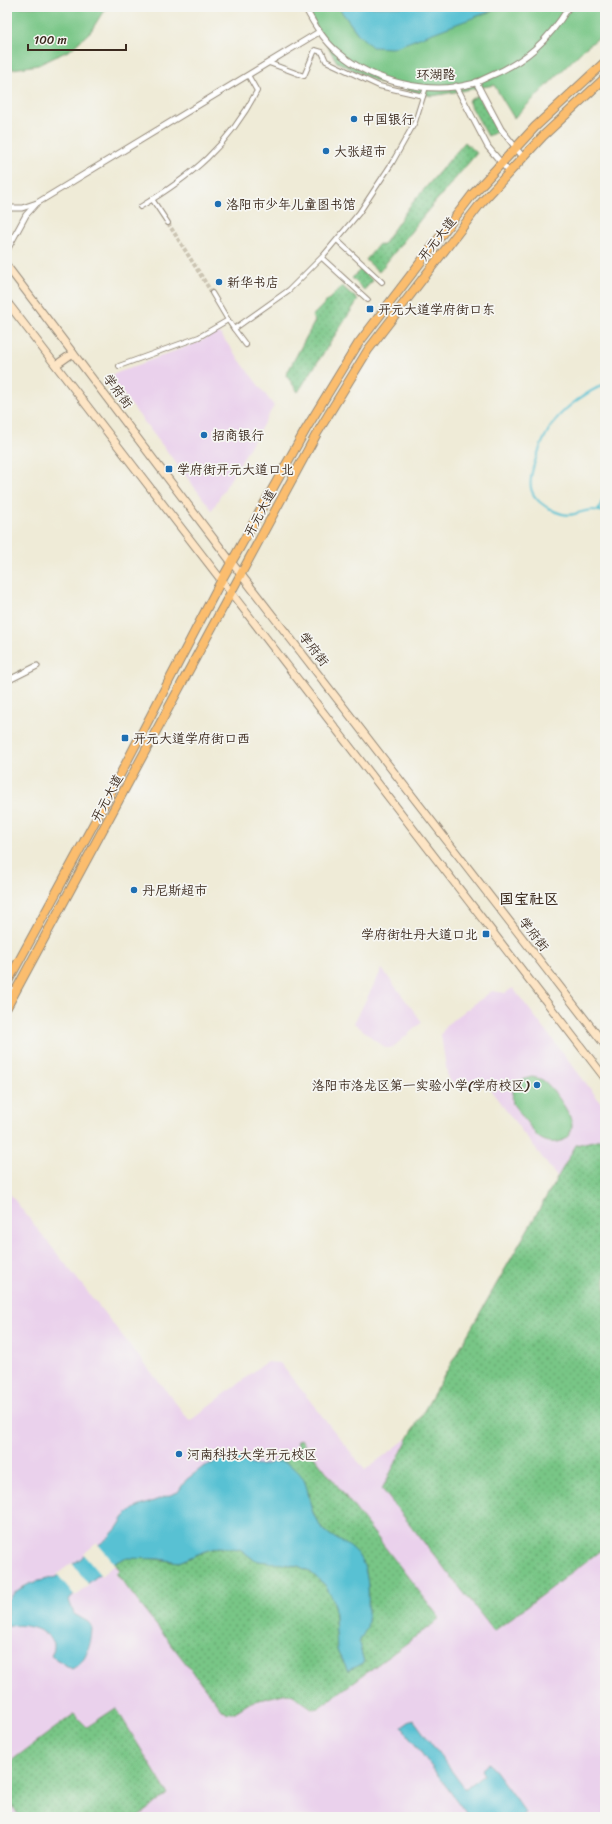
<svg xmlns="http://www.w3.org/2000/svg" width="612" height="1824" font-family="Sriracha,'LXGW WenKai TC',sans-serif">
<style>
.built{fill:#ead1ec}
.grass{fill:url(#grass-dots);stroke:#5a7852}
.park{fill:#78c686;stroke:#5a7852}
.water{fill:#58c1d3;stroke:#4a7678}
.pier{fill:#efebd7}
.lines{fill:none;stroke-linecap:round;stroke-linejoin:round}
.stream{stroke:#58c1d3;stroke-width:2}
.pedestrian-tunnel{stroke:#cbc4b2;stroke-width:4;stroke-dasharray:4 2;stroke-linecap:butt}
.pedestrian-casing{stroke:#958a7a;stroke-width:6}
.minor-casing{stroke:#958a7a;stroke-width:7}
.tertiary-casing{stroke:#958a7a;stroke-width:9}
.secondary-casing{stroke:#958a7a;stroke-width:9}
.primary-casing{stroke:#958a7a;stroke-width:10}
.pedestrian{stroke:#fff;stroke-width:4}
.minor{stroke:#fff;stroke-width:5}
.tertiary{stroke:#fff;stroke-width:7}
.secondary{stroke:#fde5c5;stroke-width:7}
.primary{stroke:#fbbd6e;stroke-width:8}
.poi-dot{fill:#1f6fb2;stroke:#f6f6f2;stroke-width:1.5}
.labels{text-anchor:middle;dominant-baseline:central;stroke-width:3.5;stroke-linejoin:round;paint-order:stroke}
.street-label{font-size:13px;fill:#3b2a1e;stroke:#f6f6f2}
.poi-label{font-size:13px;fill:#3b2a1e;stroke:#f6f6f2;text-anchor:start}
.quarter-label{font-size:15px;font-weight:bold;fill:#3b2a1e;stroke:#f6f6f2}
</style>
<defs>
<pattern id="grass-dots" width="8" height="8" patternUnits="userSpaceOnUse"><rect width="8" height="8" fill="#78c686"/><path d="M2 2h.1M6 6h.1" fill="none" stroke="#64a16d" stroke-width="1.8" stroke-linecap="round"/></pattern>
</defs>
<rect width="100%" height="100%" fill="#f6f6f2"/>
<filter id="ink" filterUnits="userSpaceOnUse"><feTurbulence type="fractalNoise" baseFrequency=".025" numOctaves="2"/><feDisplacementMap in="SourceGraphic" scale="8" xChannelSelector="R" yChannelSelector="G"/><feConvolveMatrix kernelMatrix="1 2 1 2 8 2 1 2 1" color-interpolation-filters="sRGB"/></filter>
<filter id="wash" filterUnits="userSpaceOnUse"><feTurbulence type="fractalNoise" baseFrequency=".012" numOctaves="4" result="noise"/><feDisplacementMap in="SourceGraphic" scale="16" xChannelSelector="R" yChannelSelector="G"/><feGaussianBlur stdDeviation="0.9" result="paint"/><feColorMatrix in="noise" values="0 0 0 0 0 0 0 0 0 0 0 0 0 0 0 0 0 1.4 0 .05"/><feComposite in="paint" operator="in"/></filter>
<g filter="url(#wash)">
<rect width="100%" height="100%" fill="#efebd7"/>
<!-- built -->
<g class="built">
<path d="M218 331 274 406 212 510 109 376 201 341Z"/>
<path d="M382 969 422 1022 392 1048H385L354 1023Z"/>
<path d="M513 988 605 1108V1817H7V1197L9 1193 190 1421 266 1362 280 1363 365 1470 409 1437 557 1177 482 1079 468 1089 448 1080 441 1035 446 1025 492 991 505 993Z"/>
</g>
<!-- grass -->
<g class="grass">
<path d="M478 95 498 131 488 136 468 101Z"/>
<path d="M465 142 477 153 424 215 379 272 366 260 379 244 382 246 409 207Z"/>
<path d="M361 269 373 281 364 290 352 278Z"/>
<path d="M342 286 358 300 298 392 286 375 315 321 312 316Z"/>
<path d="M605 1138V1547L494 1631 382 1489 409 1437 576 1145Z"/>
<path d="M301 1439 439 1617 437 1621 318 1708 313 1709 293 1695 287 1693 251 1702 235 1712 228 1713 222 1710 116 1573 120 1570 114 1563 125 1558 139 1557 179 1562 208 1550 219 1547H230L240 1549 253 1559 298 1566 309 1571 325 1585 334 1601 337 1650 348 1671 364 1662 359 1643 368 1622V1586L366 1572 359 1556 351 1548 328 1534 317 1522 312 1510 309 1494 284 1463 276 1462 299 1446 296 1442Z"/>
<path d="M116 1708 168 1794 137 1817H20L7 1799V1764L74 1714 87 1727Z"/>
</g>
<!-- park -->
<g class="park">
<path d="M7 7H106L91 31 70 50 38 65 7 70Z"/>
<path d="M305 7H338L358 34 490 12 502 7H605V33L584 49 514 118 494 85 432 96 380 83 337 62Z"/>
<path d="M532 1077C536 1078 540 1078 544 1081 552 1087 572 1114 572 1125 571 1144 549 1147 537 1136L513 1104C510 1089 517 1080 532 1077Z"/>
</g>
<!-- water -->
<g class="water">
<path d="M338 7H502L393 48 372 47 358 34Z"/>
<path d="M237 1455C261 1477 269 1456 285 1463 314 1476 304 1499 317 1521 324 1534 338 1539 350 1547 369 1561 369 1587 368 1609 368 1614 369 1621 367 1627 365 1632 361 1637 359 1643L364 1662 348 1671 337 1650 334 1601 325 1585 309 1571 298 1566 259 1561 253 1559 240 1549 219 1547 208 1550 179 1562 159 1559 125 1558 114 1563 72 1596 69 1600 74 1614 90 1623 92 1626C92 1642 87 1661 72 1669L51 1656 54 1648V1643C47 1629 22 1622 7 1627V1600L18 1590 31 1583 56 1577 108 1538 117 1528 124 1517 135 1508 178 1492 186 1480 203 1467 229 1456Z"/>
<path d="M413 1719 465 1789 484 1775 481 1770 489 1763 526 1813 521 1817H469L402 1727Z"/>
</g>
<!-- pier -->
<g class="pier">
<path d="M97 1543 115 1564 101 1576 83 1554Z"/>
<path d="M72 1563 89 1585 75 1596 57 1574Z"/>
</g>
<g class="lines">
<!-- stream -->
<g class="stream">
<path d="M605 384C587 392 566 406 554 422 544 435 528 472 531 488 533 499 545 507 554 511 574 520 577 510 593 510 597 510 601 512 605 512"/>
<path d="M598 511 605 494"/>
</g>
</g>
</g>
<g filter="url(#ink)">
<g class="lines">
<!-- pedestrian-tunnel -->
<path class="pedestrian-tunnel" d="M168 223 212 293"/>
<defs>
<g id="pedestrian">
<path d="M269 63 304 76 315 50 322 52 326 61 379 86 423 96"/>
<path d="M152 199 168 223"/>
<path d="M140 207C192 176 228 146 257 91L248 75"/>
<path d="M337 240 382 282"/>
<path d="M322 258 368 300"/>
<path d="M212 293 228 320"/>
<path d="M234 329 246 345"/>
<path d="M119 366 199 337 228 320 234 329 289 290 323 256 359 213 392 163 415 122 426 87"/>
</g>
<g id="minor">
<path d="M305 7C314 25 324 41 339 53 373 82 428 95 471 84 477 83 483 79 488 77 525 62 548 41 569 7"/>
<path d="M476 82 501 129 523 157"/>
<path d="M456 86 488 147 509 172"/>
<path d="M7 208H22L37 203 319 32"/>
<path d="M7 250 26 215 36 204"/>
<path d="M7 681 37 666"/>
</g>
<path id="tertiary" d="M7 986 14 994"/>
<g id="secondary">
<path d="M7 266 232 563 605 1045"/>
<path d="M7 302 605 1078"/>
<path d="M56 365 73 353"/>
</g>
<g id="primary">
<path d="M7 983 111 792 221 581 306 429 358 344 472 195 535 127 605 62"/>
<path d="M7 1007 316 435 368 350 481 203 543 136 605 78"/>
</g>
</defs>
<!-- pedestrian casing -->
<use href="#pedestrian" class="pedestrian-casing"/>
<!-- minor casing -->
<use href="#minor" class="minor-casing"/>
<!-- tertiary casing -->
<use href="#tertiary" class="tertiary-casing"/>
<!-- secondary casing -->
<use href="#secondary" class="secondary-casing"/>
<!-- primary casing -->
<use href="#primary" class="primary-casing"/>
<!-- pedestrian -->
<use href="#pedestrian" class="pedestrian"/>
<!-- minor -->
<use href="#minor" class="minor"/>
<!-- tertiary -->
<use href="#tertiary" class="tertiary"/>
<!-- secondary -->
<use href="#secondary" class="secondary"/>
<!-- primary -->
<use href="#primary" class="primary"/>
</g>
</g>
<!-- markers -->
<g class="poi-dot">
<circle cx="354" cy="119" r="4"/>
<circle cx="326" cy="151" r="4"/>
<circle cx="218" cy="204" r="4"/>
<circle cx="219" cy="282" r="4"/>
<rect x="366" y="305" width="8" height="8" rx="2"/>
<circle cx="204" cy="435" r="4"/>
<rect x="165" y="465" width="8" height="8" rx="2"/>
<rect x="121" y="734" width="8" height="8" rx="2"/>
<circle cx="134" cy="890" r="4"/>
<rect x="482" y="930" width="8" height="8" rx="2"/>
<circle cx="537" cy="1085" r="4"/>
<circle cx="179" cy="1454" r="4"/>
</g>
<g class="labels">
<!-- street labels -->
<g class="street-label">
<text x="436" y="74">环湖路</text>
<text transform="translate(437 239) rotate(-52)">开元大道</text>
<text transform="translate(118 391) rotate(53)">学府街</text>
<text transform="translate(260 513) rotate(-62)">开元大道</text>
<text transform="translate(314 649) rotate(52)">学府街</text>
<text transform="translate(107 798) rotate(-62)">开元大道</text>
<text transform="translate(534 934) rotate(52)">学府街</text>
</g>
<!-- poi labels -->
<g class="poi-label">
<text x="362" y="119">中国银行</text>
<text x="334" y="151">大张超市</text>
<text x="226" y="204">洛阳市少年儿童图书馆</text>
<text x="227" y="282">新华书店</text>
<text x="378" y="309">开元大道学府街口东</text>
<text x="212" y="435">招商银行</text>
<text x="177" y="469">学府街开元大道口北</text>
<text x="133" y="738">开元大道学府街口西</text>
<text x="142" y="890">丹尼斯超市</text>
<text x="478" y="934" text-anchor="end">学府街牡丹大道口北</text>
<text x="529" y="1085" text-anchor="end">洛阳市洛龙区第一实验小学(学府校区)</text>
<text x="187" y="1454">河南科技大学开元校区</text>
</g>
<!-- quarter labels -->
<g class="quarter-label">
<text x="529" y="899">国宝社区</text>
</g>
</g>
<!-- margin -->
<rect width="612" height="1824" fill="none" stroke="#f6f6f2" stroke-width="24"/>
<!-- scale -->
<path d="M28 44v6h98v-6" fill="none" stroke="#3b2a1e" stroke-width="2"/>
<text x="34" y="44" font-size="12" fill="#3b2a1e" stroke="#f6f6f2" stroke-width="3" paint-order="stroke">100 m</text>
</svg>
